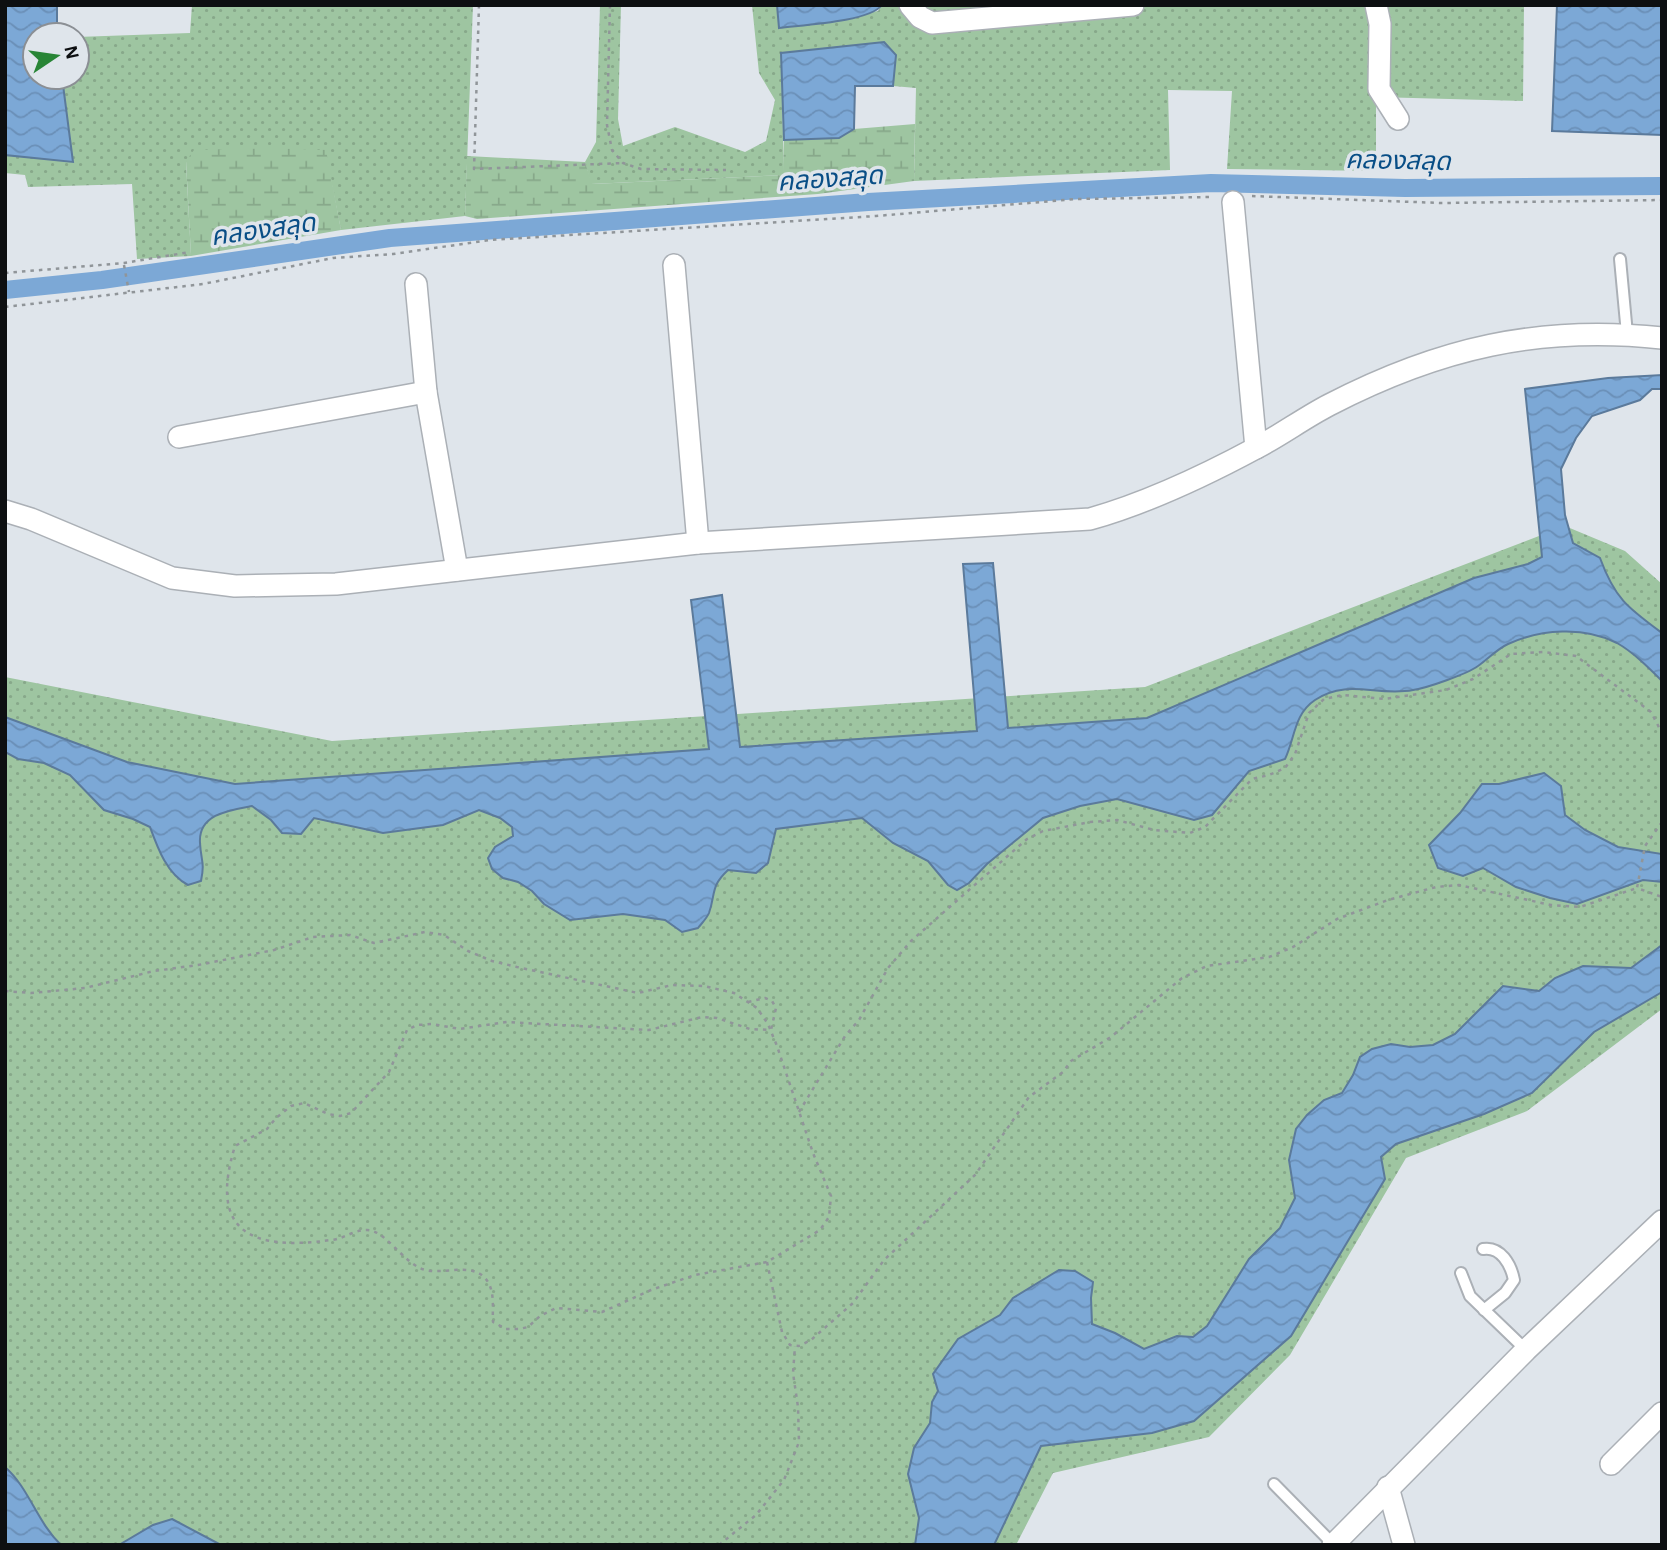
<svg xmlns="http://www.w3.org/2000/svg" width="1667" height="1550" font-family="'Alegreya Sans','Noto Sans Thai',sans-serif">
<style>
.grass{fill:url(#grass-dots)}
.wetland{fill:url(#wetland-marsh)}
.water{fill:url(#water-waves);stroke:#5b7a9b;stroke-width:2}
.lines{fill:none;stroke-linecap:round;stroke-linejoin:round}
.canal{stroke:#7ca8d6;stroke-width:18}
.lane-casing{stroke:#abb0b6;stroke-width:14}
.street-casing{stroke:#abb0b6;stroke-width:24}
.path{stroke:#909599;stroke-width:2.5;stroke-dasharray:3.5 5;stroke-linecap:butt}
.lane{stroke:#fff;stroke-width:10}
.street{stroke:#fff;stroke-width:21}
.labels{text-anchor:middle;dominant-baseline:central;stroke-width:7;stroke-linejoin:round;paint-order:stroke}
.water-label{font-size:26px;font-style:italic;fill:#094e86;stroke:#dfe5eb}
</style>
<defs>
<pattern id="grass-dots" width="8" height="8" patternUnits="userSpaceOnUse" patternTransform="scale(1.75)"><rect width="8" height="8" fill="#9ec5a1"/><path d="M2 2h.1M6 6h.1" fill="none" stroke="#87a88a" stroke-width="1.8" stroke-linecap="round"/></pattern>
<pattern id="wetland-marsh" width="20" height="14" patternUnits="userSpaceOnUse" patternTransform="scale(1.75)"><rect width="20" height="14" fill="#9ec5a1"/><path d="M1 5h8M5 5V1M11 12h8M15 12V8" fill="none" stroke="#87a88a"/></pattern>
<pattern id="water-waves" width="16" height="10" patternUnits="userSpaceOnUse" patternTransform="scale(1.75)"><rect width="16" height="10" fill="#7ca8d6"/><path d="M0 5q4-4 8 0t8 0" fill="none" stroke="#6a8fb7"/></pattern>
</defs>
<rect width="100%" height="100%" fill="#dfe5eb"/>
<!-- grass -->
<g class="grass">
<path d="M192 5H473L465 216 341 230 325 150 186 162 191 256 137 259 132 184 28 187 25 175 5 173V155L73 162 62 77H77V37L190 33Z"/>
<path d="M600 5H621L618 119 623 146 675 127 745 152 766 141 775 100 759 73 752 5H777L779 28 878 11 882 5H1524L1523 101 1376 97V171L1227 169 1232 91 1168 90 1170 170 914 181 916 88 893 86 896 55 883 42 781 53 784 175 591 184 585 162 596 142Z"/>
<path d="M1565 526 1625 551 1662 584V1009L1527 1111 1406 1158 1290 1355 1209 1437 1053 1473 1016 1545H5V677L332 741 1145 687Z"/>
</g>
<!-- wetland -->
<g class="wetland">
<path d="M915 124 914 181 818 194 477 219 465 216 467 156 585 162 592 184 783 175 784 140 839 138 854 129Z"/>
<path d="M270 148 326 150 341 230 191 256 186 161 194 150Z"/>
</g>
<!-- water -->
<g class="water">
<path d="M5 5H57V35H35V77H62L73 162 5 155Z"/>
<path d="M777 5H882C869 22 802 25 779 28Z"/>
<path d="M1557 5H1662V135L1552 131Z"/>
<path d="M884 42 896 55 893 86H855L854 129 839 138 784 140 781 53Z"/>
<path d="M1662 375V389H1652L1640 400 1592 416 1576 438 1561 469 1565 515 1573 543 1600 558C1615 599 1628 608 1662 633V681C1649 668 1633 652 1617 643 1584 626 1541 629 1508 644 1497 649 1488 659 1478 666 1467 674 1427 688 1413 690 1377 697 1348 678 1315 700 1294 714 1295 738 1285 759L1249 771 1212 815 1194 820 1117 799 1080 806 1043 818 987 864 969 883 957 890 948 885 928 861 893 843 862 818 776 829 768 863 756 873 728 870C710 887 716 893 709 913 707 918 702 923 698 928L682 932 665 920 623 914 570 920 544 904 532 891 518 882 503 878 492 869 488 858 495 847 513 836 512 827 500 818 479 810 443 825 383 833 314 818 301 834 282 833 271 820 252 806C230 810 198 814 200 843 201 861 205 862 201 881L188 885C167 874 158 849 150 827L133 819 104 810 70 775 44 763 18 759 5 752V717L127 762 235 784 709 749 691 600 722 595 740 747 977 731 963 564 993 563 1008 728 1147 718 1474 578 1528 564 1542 557 1525 389 1608 378Z"/>
<path d="M1544 773 1561 786 1565 815 1585 830 1618 847 1662 854V882L1643 880 1577 904 1550 898 1516 887 1483 868 1463 876 1438 868 1429 845 1460 813 1482 784H1499Z"/>
<path d="M1662 945V992L1594 1032 1532 1093 1484 1114 1396 1144 1381 1157 1385 1179 1291 1336 1194 1421 1152 1433 1041 1446 994 1545H915L919 1518 908 1474 914 1448 930 1423 932 1402 938 1391 933 1374 958 1339 1000 1315 1013 1298 1059 1270 1075 1271 1093 1282 1091 1298 1092 1324 1115 1333 1144 1349 1177 1336 1193 1337 1207 1326 1249 1259 1280 1228 1295 1198 1289 1160 1296 1129 1307 1115 1324 1100 1342 1093 1353 1075 1360 1057 1372 1049 1391 1044 1410 1047 1433 1045 1455 1034 1503 986 1539 991 1555 978 1583 966 1631 968Z"/>
<path d="M5 1467C29 1488 37 1522 61 1545H5Z"/>
<path d="M172 1519 221 1545H119L153 1525Z"/>
</g>
<g class="lines">
<!-- canal -->
<path class="canal" d="M5 290 102 280 390 238 868 202 1211 183 1405 188 1662 186"/>
<defs>
<g id="lane">
<path d="M1620 259 1627 334"/>
<path d="M1483 1249C1501 1246 1511 1265 1514 1280L1505 1293 1484 1310"/>
<path d="M1461 1273 1470 1296 1526 1350"/>
<path d="M1274 1484 1333 1544"/>
</g>
<g id="street">
<path d="M910 5 920 17 932 23 1133 5"/>
<path d="M1376 5 1380 24 1379 89 1398 119"/>
<path d="M1233 202 1256 448"/>
<path d="M674 265 698 543"/>
<path d="M416 284 426 392"/>
<path d="M179 437 426 392 457 570"/>
<path d="M5 511 31 519 172 578 235 586 336 584 698 543 1090 519C1147 503 1204 476 1256 448 1281 435 1304 418 1329 405 1439 348 1539 325 1662 338"/>
<path d="M1611 1464 1662 1413"/>
<path d="M1388 1487 1404 1545"/>
<path d="M1333 1545 1526 1350 1662 1221"/>
</g>
</defs>
<!-- lane casing -->
<use href="#lane" class="lane-casing"/>
<!-- street casing -->
<use href="#street" class="street-casing"/>
<!-- path -->
<g class="path">
<path d="M479 5 474 169 623 163"/>
<path d="M610 5 607 125 612 150 623 163 641 169 726 170"/>
<path d="M1252 196 1442 203 1662 200"/>
<path d="M124 265 129 292"/>
<path d="M5 273 124 263 190 252"/>
<path d="M5 307 203 284 333 258 393 254 490 240 876 216 1076 199 1214 197"/>
<path d="M1662 822 1645 846 1637 888 1662 897"/>
<path d="M5 991 31 993 85 988 154 971 198 965 274 950 313 937 350 935 374 943 425 932 444 935 468 951 492 961 517 967 638 993 672 985 704 986 734 993 757 1008 768 1024 777 1046 813 1153 831 1196 829 1217 820 1230 767 1262 695 1275 651 1290 602 1312 556 1308 540 1316 528 1327 519 1329H506L493 1322C492 1307 496 1289 484 1277 468 1262 441 1276 422 1269 402 1261 385 1230 367 1230 353 1230 344 1239 331 1240 252 1251 208 1233 235 1146L267 1129 276 1118 291 1106 304 1103 328 1114 340 1116 351 1113 389 1072 407 1030 417 1025 432 1024 460 1029 507 1022 649 1030 702 1017 717 1018 750 1029 771 1030"/>
<path d="M748 1002 765 998 772 1001 776 1008 771 1030"/>
<path d="M799 1112 845 1036 859 1020 888 968 911 941 1027 839 1043 831 1090 822 1117 820 1154 830 1190 833 1205 827 1252 779 1269 775 1285 768 1295 754 1309 713 1324 699 1343 695 1384 699 1446 690 1473 679 1511 654 1543 652 1576 656 1651 712 1662 733"/>
<path d="M767 1262 782 1332 790 1345 799 1346 811 1340 853 1303 884 1260 975 1175 1029 1097 1063 1072 1071 1061 1111 1037 1182 978 1207 966 1269 957 1293 947 1337 919 1388 900 1436 887 1459 885 1551 905 1580 907 1637 888"/>
<path d="M719 1545 756 1515 784 1480 799 1442 798 1407 793 1373 795 1346"/>
</g>
<!-- lane -->
<use href="#lane" class="lane"/>
<!-- street -->
<use href="#street" class="street"/>
</g>
<g class="labels">
<!-- water labels -->
<g class="water-label">
<text transform="translate(1398 161) rotate(1)">คลองสลุด</text>
<text transform="translate(830 179) rotate(-4)">คลองสลุด</text>
<text transform="translate(263 230) rotate(-8)">คลองสลุด</text>
</g>
</g>
<!-- border -->
<rect width="1667" height="1550" fill="none" stroke="#0d0f11" stroke-width="14"/>
<!-- north arrow -->
<g transform="translate(56 56) rotate(77)"><circle r="33" fill="#dfe5eb" stroke="#8b8f94" stroke-width="2"/>
<path d="M0-5L12 26L0 18L-12 26Z" fill="#288536"/>
<text y="-10" font-size="19" font-weight="bold" text-anchor="middle" fill="#0d0f11">N</text>
</g>
</svg>
